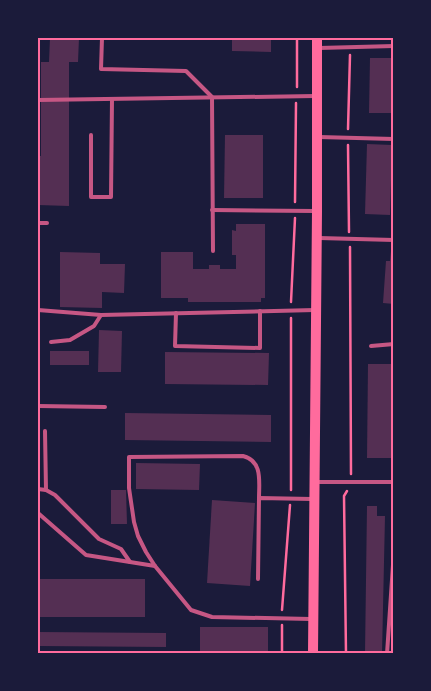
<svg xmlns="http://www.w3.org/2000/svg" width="431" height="691" font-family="'Golos Text',sans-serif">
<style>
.building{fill:#542f53}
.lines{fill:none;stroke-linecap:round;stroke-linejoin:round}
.path{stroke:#ff6b9d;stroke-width:2.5}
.service{stroke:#c65784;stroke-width:4}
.secondary{stroke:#ff6b9d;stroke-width:10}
.neatline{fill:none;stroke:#ff6b9d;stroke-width:2}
</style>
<rect width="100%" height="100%" fill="#1b1b3a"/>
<!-- building -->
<g class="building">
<path d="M50 38H79L78 62H69V206L38 205V156H41V62H49Z"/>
<path d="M232 38H271V52L232 51Z"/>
<path d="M370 58H393V113H369Z"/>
<path d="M225 135H263V198H224Z"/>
<path d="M367 144 392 145 390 215 365 214Z"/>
<path d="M236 224H265V298H261V302H188V298H161V252H193V269H209V265H220V269H236V255H232V230L236 231Z"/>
<path d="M391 251H394V304L383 303 386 261H390Z"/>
<path d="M60 252 100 253V264H125L124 293 102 292V308L60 307Z"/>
<path d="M99 330 122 331 121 372H98Z"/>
<rect x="50" y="351" width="39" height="14"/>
<path d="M165 352 269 353 268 385 165 384Z"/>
<path d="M368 364H394V458H367Z"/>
<path d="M125 413 271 415V442L125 440Z"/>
<path d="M136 463 200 464 199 490 136 489Z"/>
<path d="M111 490H126L127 524H111Z"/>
<path d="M212 500 255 503 250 586 207 583Z"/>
<path d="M367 506H377V516H385L382 654H365Z"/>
<rect x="38" y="579" width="107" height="38"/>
<rect x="200" y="627" width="68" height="27"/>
<path d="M38 632 166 633V647L38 646Z"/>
</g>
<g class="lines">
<!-- path -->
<g class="path">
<path d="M297 87V38"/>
<path d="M348 129 350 55"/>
<path d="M348 145 349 232"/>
<path d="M295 202 296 103"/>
<path d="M350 247 351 474"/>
<path d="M291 302 295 218"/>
<path d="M291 318V490"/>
<path d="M282 610 290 505"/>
<path d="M282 625V654"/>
<path d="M346 654 344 496 347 491"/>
</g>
<!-- service -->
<g class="service">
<path d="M102 38 101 69 186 71 212 97 213 251"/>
<path d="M319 48 394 46"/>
<path d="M38 100 315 96"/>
<path d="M91 135V197H111L112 99"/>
<path d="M319 137 394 139"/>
<path d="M212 210 315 211"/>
<path d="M38 223H47"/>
<path d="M319 238 394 240"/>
<path d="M38 310 101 315 315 310"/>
<path d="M176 313 175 346 260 348V311"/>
<path d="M51 342 70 340 94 326 101 315"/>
<path d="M371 346 394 344"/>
<path d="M38 406 105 407"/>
<path d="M45 431 46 490"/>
<path d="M316 482H394"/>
<path d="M38 489 46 490 55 495 99 539 121 549 130 562"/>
<path d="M259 498C259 482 263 461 243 456L129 457V488L134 522 138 536 146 552 155 566 191 610 212 617 311 619"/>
<path d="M38 513 86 555 155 566"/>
<path d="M258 579 259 498 312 499"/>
<path d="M387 654 394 550"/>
</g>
<!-- secondary -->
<path class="secondary" d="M313 654 317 211V38"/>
</g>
<!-- border -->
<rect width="431" height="691" fill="none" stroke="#1b1b3a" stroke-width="78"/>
<rect x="39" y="39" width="353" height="613" class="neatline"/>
</svg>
